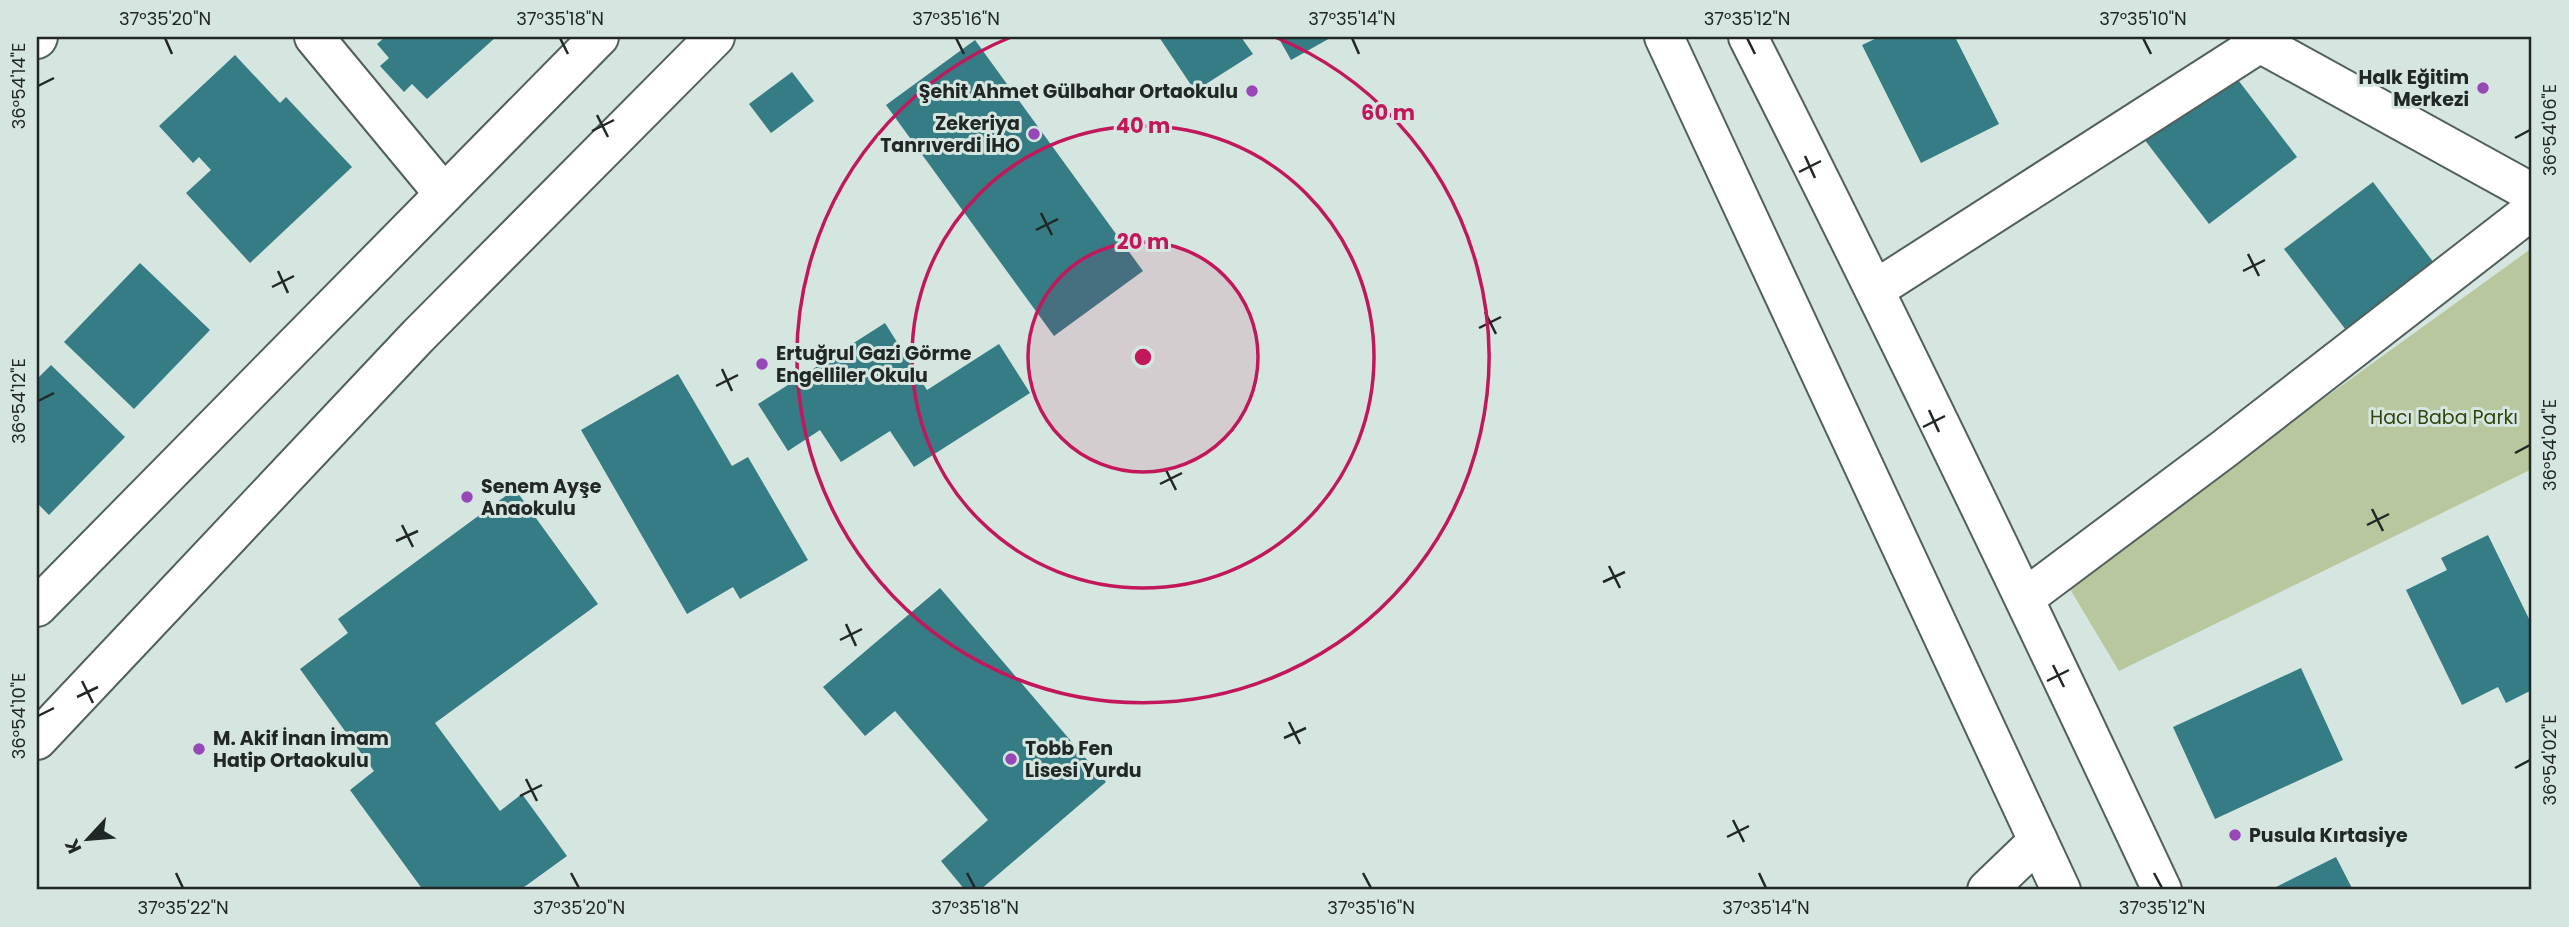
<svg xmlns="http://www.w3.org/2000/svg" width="2569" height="927" font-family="Poppins,sans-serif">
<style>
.green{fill:#b8c79d}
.building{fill:#357c84}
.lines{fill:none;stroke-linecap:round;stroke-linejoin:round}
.minor-casing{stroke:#52605d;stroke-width:42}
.major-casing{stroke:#52605d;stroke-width:42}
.minor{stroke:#fff;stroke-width:38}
.major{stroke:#fff;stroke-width:38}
.ticks{fill:none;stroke:#212726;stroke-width:2.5}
.ring{fill:none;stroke:#c2185b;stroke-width:3.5}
.poi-dot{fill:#9847b6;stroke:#d5e6e1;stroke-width:2.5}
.labels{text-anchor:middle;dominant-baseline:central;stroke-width:6;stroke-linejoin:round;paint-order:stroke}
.poi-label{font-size:19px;font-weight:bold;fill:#212726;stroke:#d5e6e1;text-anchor:start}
.park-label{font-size:19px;fill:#33430a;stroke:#d5e6e1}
.centre{fill:#c2185b;stroke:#d5e6e1;stroke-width:3.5}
.ring-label{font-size:21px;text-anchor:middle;font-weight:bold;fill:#c2185b;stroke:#d5e6e1;stroke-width:6;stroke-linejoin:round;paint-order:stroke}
.neatline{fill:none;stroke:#212726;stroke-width:2.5}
.ticks-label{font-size:18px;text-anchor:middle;fill:#212726}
</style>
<rect width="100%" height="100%" fill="#d5e6e1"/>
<!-- green -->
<path class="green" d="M2532 248V469L2119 671 2067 584Z"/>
<!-- building -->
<g class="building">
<path d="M385 37H496L427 99 412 84 404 92 380 66 389 58 377 44Z"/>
<path d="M1159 37H1241L1253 54 1195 91Z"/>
<path d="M1278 37H1332L1291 60Z"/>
<path d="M1879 37H1955L1999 124 1921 163 1862 45Z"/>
<path d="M975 40 1143 271 1054 336 886 105Z"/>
<path d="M235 55 280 103 286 97 352 167 250 263 186 193 211 170 199 157 193 163 159 126Z"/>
<path d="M792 72 814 101 771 133 749 104Z"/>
<path d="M2232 72 2297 157 2209 224 2144 139Z"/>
<path d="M2373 182 2437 267 2349 334 2284 249Z"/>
<path d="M140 263 210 330 134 409 64 342Z"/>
<path d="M885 323 927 390 999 344 1030 393 914 467 890 431 841 462 820 430 788 451 758 404Z"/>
<path d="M51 365 125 437 49 515 37 503V379Z"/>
<path d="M678 374 732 466 748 457 808 560 740 599 733 587 687 614 581 430Z"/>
<path d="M515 489 598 604 435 723 500 811 522 794 567 856 520 890H423L350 790 374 771 300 669 348 633 338 619Z"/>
<path d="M2488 535 2532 625V690L2506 703 2498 687 2462 705 2406 590 2447 570 2441 558Z"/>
<path d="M940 588 1106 782 980 890H965L941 861 988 820 895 711 865 736 823 687Z"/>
<path d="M2301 668 2343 760 2215 819 2173 727Z"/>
<path d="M2336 857 2353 890H2270Z"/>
</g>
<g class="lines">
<defs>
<g id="minor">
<path d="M314 37 444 194"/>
<path d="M2249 37 2532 193"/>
<path d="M37 39 38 37"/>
<path d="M1876 289 2260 43"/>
<path d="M2025 598 2224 449 2532 210"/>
<path d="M1987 890 2038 841"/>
</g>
<g id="major">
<path d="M1664 37 2061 890"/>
<path d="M1748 37C1891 319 2028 604 2162 890"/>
<path d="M37 607 599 37"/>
<path d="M37 740 418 336 715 37"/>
</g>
</defs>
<!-- minor casing -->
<use href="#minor" class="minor-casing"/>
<!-- major casing -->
<use href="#major" class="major-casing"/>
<!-- minor -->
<use href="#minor" class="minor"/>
<!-- major -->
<use href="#major" class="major"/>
</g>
<!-- ticks -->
<path class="ticks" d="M165 38 172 54M560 38 568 54M956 38 964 54M1352 38 1359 54M1747 38 1755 54M2143 38 2151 54M38 86 54 78M597 115 608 137M592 131 614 120M2515 138 2530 130M1805 156 1815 178M1799 172 1821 161M1041 213 1052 235M1036 230 1058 219M2248 254 2259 276M278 271 288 293M2243 271 2265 260M272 287 294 276M1485 312 1496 334M1479 328 1501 317M722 369 732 391M716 386 738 375M38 401 54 393M1929 410 1939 432M1923 427 1945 416M2515 453 2530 445M1165 468 1176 490M1160 484 1182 473M2372 509 2383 531M402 525 413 547M2367 525 2389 514M396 541 418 531M1609 566 1620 588M1603 582 1625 572M846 624 856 646M840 640 862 629M2053 665 2064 687M82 681 93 703M2047 681 2069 670M77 697 98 687M38 716 54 708M1289 722 1300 744M1284 738 1306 728M2515 768 2530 760M526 779 537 801M520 796 542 785M1733 820 1744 842M1727 837 1749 826M176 873 183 888M571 873 579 888M967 873 975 888M1363 873 1371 888M1759 873 1766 888M2154 873 2162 888"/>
<!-- distance rings -->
<circle cx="1143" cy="357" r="115" fill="#c2185b" fill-opacity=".12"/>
<g class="ring">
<circle cx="1143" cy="357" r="115"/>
<circle cx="1143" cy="357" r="231"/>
<path d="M1275 37A346 346 0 1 1 1011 37"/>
</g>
<!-- markers -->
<g class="poi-dot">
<circle cx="2483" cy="88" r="7"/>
<circle cx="1252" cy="91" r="7"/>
<circle cx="1034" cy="134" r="7"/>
<circle cx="762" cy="364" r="7"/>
<circle cx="467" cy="497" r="7"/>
<circle cx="199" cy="749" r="7"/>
<circle cx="1011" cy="759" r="7"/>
<circle cx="2235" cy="835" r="7"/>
</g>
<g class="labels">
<!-- poi labels -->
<g class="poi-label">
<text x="2469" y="77" text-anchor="end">Halk Eğitim<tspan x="2469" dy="22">Merkezi</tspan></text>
<text x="1238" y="91" text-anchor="end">Şehit Ahmet Gülbahar Ortaokulu</text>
<text x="1020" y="123" text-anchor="end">Zekeriya<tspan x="1020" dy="22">Tanrıverdi İHO</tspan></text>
<text x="776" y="353">Ertuğrul Gazi Görme<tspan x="776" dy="22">Engelliler Okulu</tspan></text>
<text x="481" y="486">Senem Ayşe<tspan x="481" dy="22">Anaokulu</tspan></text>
<text x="213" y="738">M. Akif İnan İmam<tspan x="213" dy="22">Hatip Ortaokulu</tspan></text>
<text x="1025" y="748">Tobb Fen<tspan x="1025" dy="22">Lisesi Yurdu</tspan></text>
<text x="2249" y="835">Pusula Kırtasiye</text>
</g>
<!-- park labels -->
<g class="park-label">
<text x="2444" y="417">Hacı Baba Parkı</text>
</g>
</g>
<circle cx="1143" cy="357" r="10" class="centre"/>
<g class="ring-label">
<text x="1388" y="120">60 m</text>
<text x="1143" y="133">40 m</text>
<text x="1143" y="249">20 m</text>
</g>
<!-- border -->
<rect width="2569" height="927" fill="none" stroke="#d5e6e1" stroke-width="77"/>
<!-- north arrow -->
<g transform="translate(88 839) rotate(244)" stroke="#d5e6e1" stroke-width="5" paint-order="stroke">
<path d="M0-5L12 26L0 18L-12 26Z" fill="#212726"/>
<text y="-10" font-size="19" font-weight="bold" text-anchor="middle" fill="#212726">K</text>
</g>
<rect x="38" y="38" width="2492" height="850" class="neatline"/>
<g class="ticks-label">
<text x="165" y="25">37°35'20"N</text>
<text x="560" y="25">37°35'18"N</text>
<text x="956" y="25">37°35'16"N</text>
<text x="1352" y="25">37°35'14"N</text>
<text x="1747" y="25">37°35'12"N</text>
<text x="2143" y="25">37°35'10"N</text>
<text transform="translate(19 86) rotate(-90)" y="6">36°54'14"E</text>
<text transform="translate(2550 130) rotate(-90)" y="6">36°54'06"E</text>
<text transform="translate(19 401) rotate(-90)" y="6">36°54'12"E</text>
<text transform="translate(2550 445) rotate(-90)" y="6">36°54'04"E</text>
<text transform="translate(19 716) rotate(-90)" y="6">36°54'10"E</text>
<text transform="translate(2550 760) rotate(-90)" y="6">36°54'02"E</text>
<text x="183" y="914">37°35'22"N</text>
<text x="579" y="914">37°35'20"N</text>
<text x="975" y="914">37°35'18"N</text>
<text x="1371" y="914">37°35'16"N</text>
<text x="1766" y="914">37°35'14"N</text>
<text x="2162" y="914">37°35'12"N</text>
</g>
</svg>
